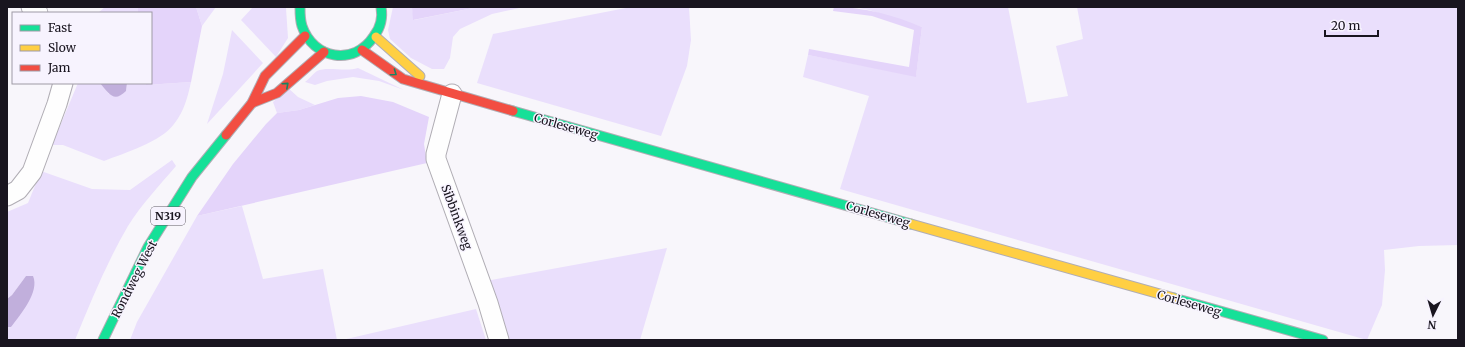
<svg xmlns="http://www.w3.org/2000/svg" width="1465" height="347" font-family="Merriweather,serif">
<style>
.green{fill:#eadffc}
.forest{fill:#e4d4fa}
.water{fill:#c1afdc}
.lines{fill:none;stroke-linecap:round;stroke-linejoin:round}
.street-casing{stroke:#b0adb4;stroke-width:21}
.fast-casing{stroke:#b0adb4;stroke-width:11}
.slow-casing{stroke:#b0adb4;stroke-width:11}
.jam-casing{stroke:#b0adb4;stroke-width:11}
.street{stroke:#fefefe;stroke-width:19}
.fast{stroke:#16e098;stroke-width:9}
.slow{stroke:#ffcf43;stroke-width:9}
.jam{stroke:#f24e42;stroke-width:9}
.oneway{stroke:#178562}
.labels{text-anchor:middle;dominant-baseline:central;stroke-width:3;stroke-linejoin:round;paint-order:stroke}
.shield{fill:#f7f3fe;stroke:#5c5862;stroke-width:1}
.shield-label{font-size:11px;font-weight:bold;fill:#19151f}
.street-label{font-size:12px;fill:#19151f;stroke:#f7f3fe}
</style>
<rect width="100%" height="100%" fill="#f8f6fb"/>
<!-- green -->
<g class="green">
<path d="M105 7H138V13H98Z"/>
<path d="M196 7H216L202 26Z"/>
<path d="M253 7 286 8 288 38 276 57 241 20Z"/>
<path d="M393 7H412L414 20 478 7H524L492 14 460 29 453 37 450 58 444 69H432L411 58 390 39 388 30Z"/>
<path d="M631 7H689L691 40 687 66 661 136 477 83 493 34Z"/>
<path d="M854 7H1008L1027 103 1068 96 1056 46 1083 39 1077 7H1458V245L1419 246 1384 250 1385 270 1382 305 1367 340 840 189 869 96 803 77 808 55 916 76 922 27 869 10Z"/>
<path d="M232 30 263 63 207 124 223 74Z"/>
<path d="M358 68 404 90 379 81 353 77 327 81 315 85 305 82C309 79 313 74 317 71 327 66 345 72 358 68Z"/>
<path d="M191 82C188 96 184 112 174 124 161 142 124 153 104 161L63 145H52L78 83H100L109 94 126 91 127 83H146V85Z"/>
<path d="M288 88 298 97 315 105 299 110 277 113 273 102Z"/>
<path d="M172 160 176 166C159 186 141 205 128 226 107 262 91 301 75 340H7V327H11L26 276 12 295 7 299V212L28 203 41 171 92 189 130 190Z"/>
<path d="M242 206 263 279 323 269 337 340H130L137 322 197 216Z"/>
<path d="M667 248 640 340H505L486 281Z"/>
<path d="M476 309 486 340H342Z"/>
</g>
<!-- forest -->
<g class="forest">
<path d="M138 7H196L202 26 191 82 146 85V83H151V13H138Z"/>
<path d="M412 7H478L413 20Z"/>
<path d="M834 7C865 7 893 15 922 27L916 77 808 55 809 49 909 67 914 30 872 16 833 11Z"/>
<path d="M361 96 393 102 429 117 424 144 427 163 197 216 233 164 266 124 277 113 299 110 338 98Z"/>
</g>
<!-- water -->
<g class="water">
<path d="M100 83H127L126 91C114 103 109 94 100 83Z"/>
<path d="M26 276H33C40 292 20 315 11 327H7V299L12 295Z"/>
</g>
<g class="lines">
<defs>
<g id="street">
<path d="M31 7 38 13"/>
<path d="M452 94 436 154V159L488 303 499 340"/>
<path d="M7 196 18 190 32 172 57 104 63 83"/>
</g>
<g id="fast">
<path d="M300 7C300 13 300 20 302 26 313 59 354 67 374 36 381 27 383 18 381 7"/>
<path d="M513 111 911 224"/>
<path d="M1174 298 1323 340"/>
<path d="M103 340 148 247 192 177 226 135"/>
</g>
<g id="slow">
<path d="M376 37 420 76"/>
<path d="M911 224 1174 298"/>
</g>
<g id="jam">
<path d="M362 50 403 79 513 111"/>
<path d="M252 103 277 93 324 52"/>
<path d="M226 135 252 103 265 76 305 36"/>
</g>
</defs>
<!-- street casing -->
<use href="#street" class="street-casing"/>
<!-- fast casing -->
<use href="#fast" class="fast-casing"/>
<!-- slow casing -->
<use href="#slow" class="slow-casing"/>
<!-- jam casing -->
<use href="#jam" class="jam-casing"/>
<!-- street -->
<use href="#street" class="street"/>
<!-- fast -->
<use href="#fast" class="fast"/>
<!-- slow -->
<use href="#slow" class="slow"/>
<!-- jam -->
<use href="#jam" class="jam"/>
</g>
<!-- one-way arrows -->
<defs><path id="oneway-chevron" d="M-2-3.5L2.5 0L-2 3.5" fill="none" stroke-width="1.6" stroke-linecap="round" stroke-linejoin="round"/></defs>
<g class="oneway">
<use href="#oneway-chevron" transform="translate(394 73) rotate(35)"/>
<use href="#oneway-chevron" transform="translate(286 85) rotate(-42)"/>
</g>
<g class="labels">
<!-- shield labels -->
<rect class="shield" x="151" y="207" width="34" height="18" rx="3"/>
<g class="shield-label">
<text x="168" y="216">N319</text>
</g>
<!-- street labels -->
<g class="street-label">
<text transform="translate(566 126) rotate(16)">Corleseweg</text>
<text transform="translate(878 214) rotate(16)">Corleseweg</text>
<text transform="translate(457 217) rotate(70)">Sibbinkweg</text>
<text transform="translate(134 279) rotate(-63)">Rondweg West</text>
<text transform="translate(1189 303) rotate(16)">Corleseweg</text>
</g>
</g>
<!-- border -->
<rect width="1465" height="347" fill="none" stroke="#19151f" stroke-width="16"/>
<!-- legend -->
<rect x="12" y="12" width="140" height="72" fill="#f7f3fe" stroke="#9e9aa5"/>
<rect x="20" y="25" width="20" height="6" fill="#16e098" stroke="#9e9aa5"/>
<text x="48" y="32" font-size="12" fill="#19151f">Fast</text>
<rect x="20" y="45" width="20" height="6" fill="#ffcf43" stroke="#9e9aa5"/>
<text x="48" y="52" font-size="12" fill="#19151f">Slow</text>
<rect x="20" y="65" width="20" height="6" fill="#f24e42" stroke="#9e9aa5"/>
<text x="48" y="72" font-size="12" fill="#19151f">Jam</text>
<!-- north arrow -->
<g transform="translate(1433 315) rotate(185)" stroke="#f7f3fe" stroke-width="3" paint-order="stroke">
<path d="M0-3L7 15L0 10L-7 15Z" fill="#19151f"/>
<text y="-6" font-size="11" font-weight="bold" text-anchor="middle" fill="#19151f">N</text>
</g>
<!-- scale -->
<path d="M1325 30v6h53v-6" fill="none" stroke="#19151f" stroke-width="2"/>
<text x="1331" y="30" font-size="12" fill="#19151f" stroke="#f7f3fe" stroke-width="3" paint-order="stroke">20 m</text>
</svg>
